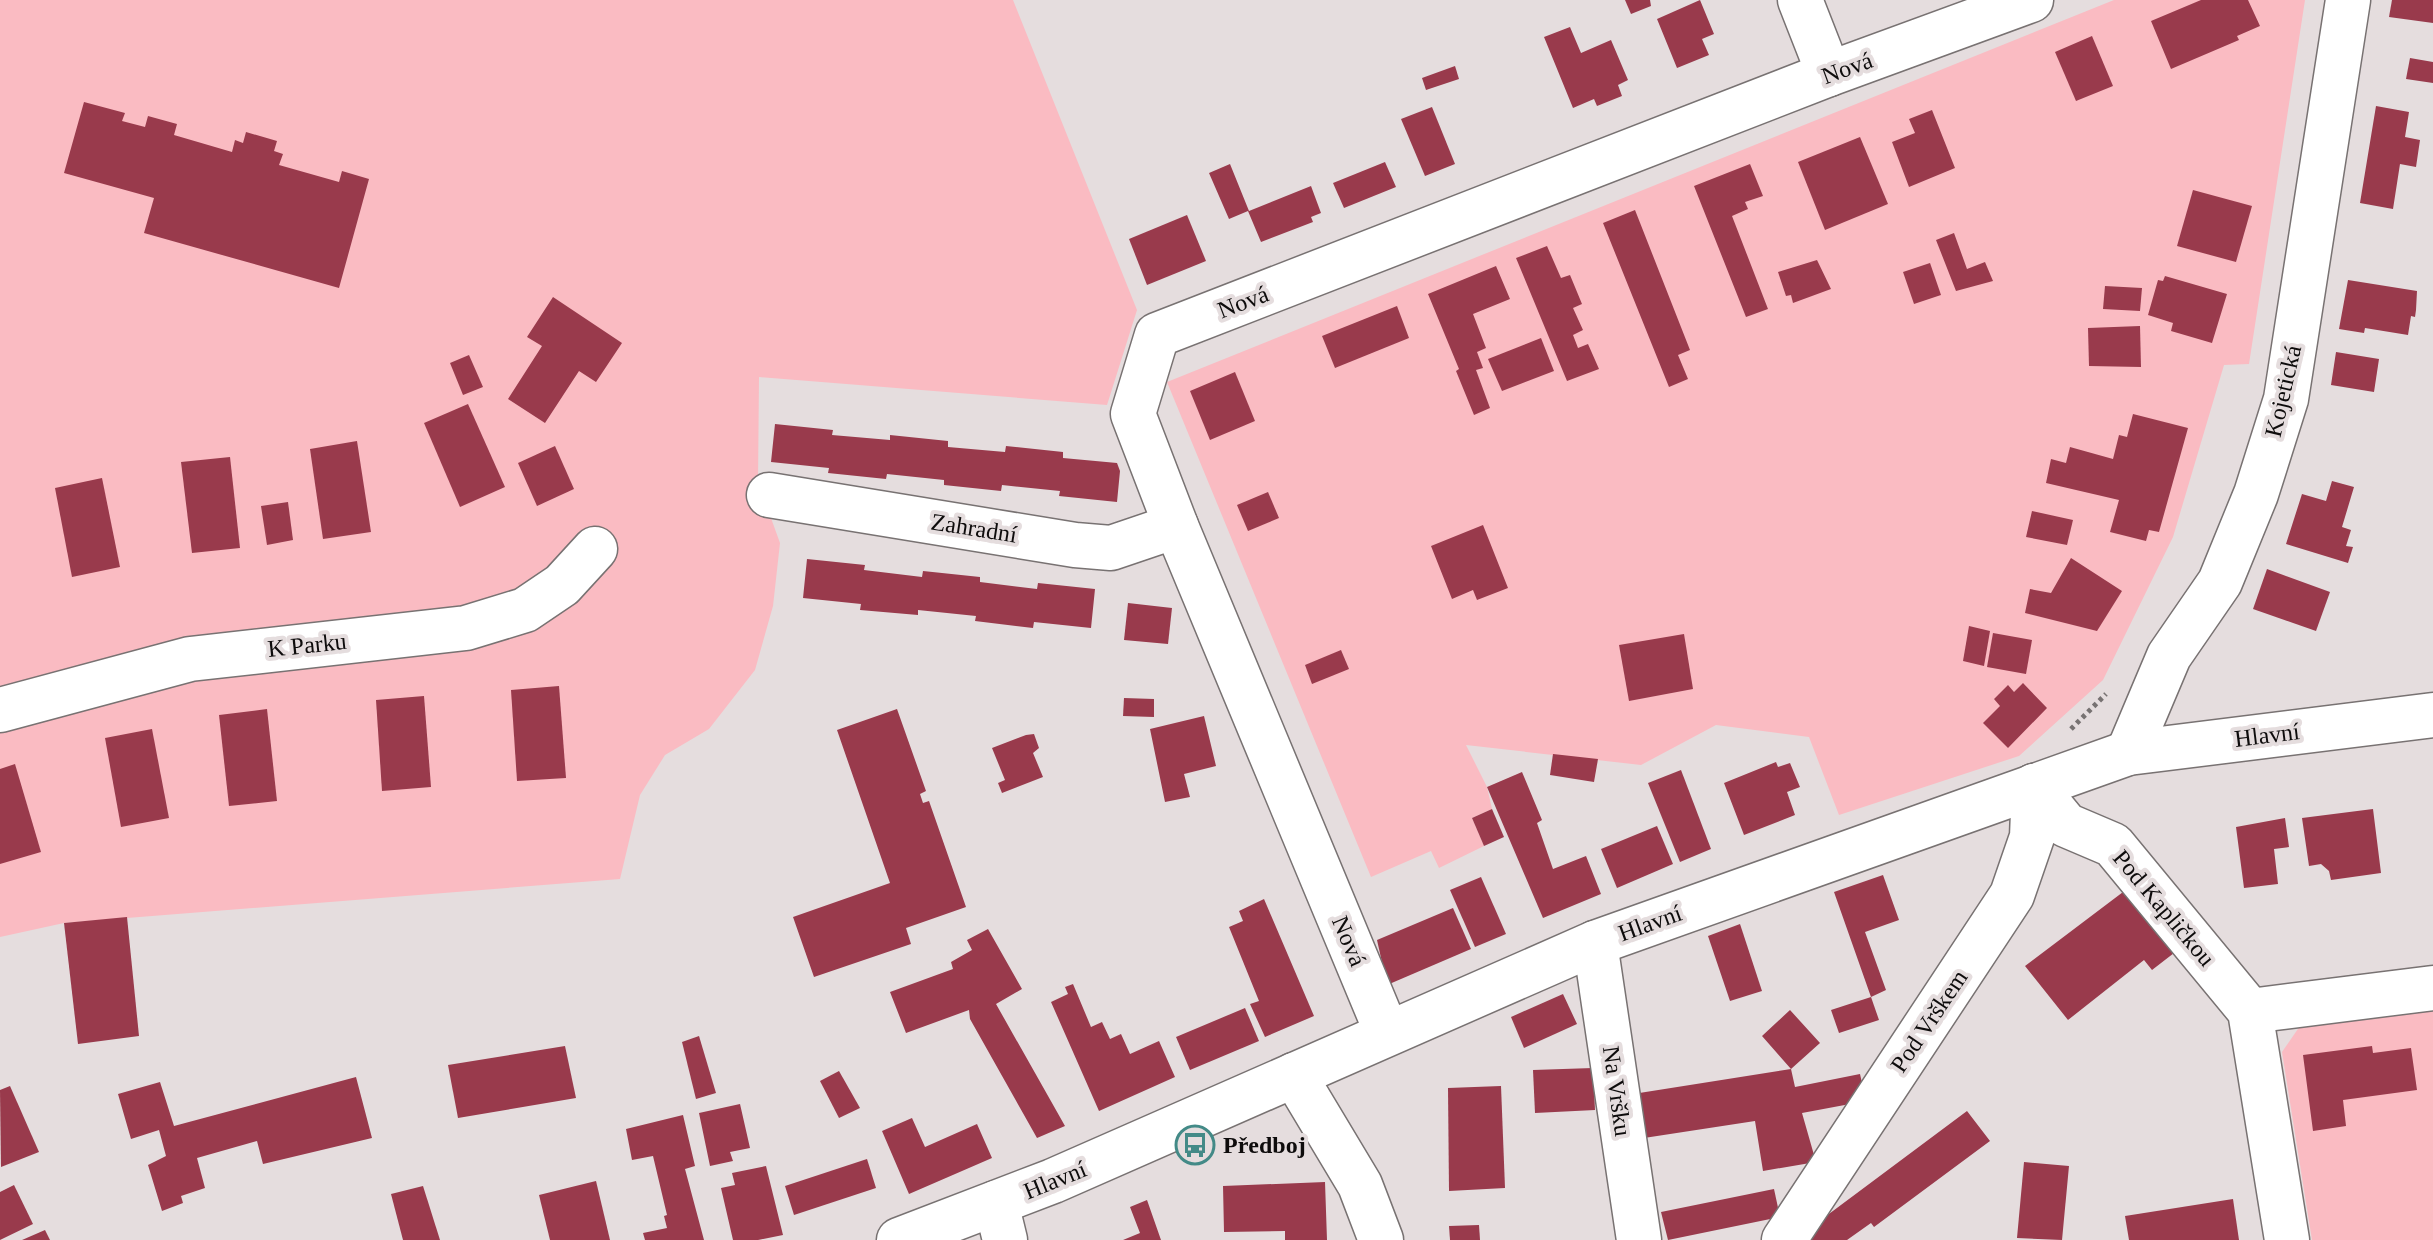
<svg xmlns="http://www.w3.org/2000/svg" width="2433" height="1240" font-family="Georgia,serif">
<style>
.green{fill:#fabbc2}
.building{fill:#993a4c}
.lines{fill:none;stroke-linecap:round;stroke-linejoin:round}
.minor-casing{stroke:#787272;stroke-width:47}
.path{stroke:#777272;stroke-width:5;stroke-dasharray:4 4;stroke-linecap:butt}
.minor{stroke:#fff;stroke-width:44}
.labels{text-anchor:middle;dominant-baseline:central;stroke-width:8;stroke-linejoin:round;paint-order:stroke}
.street-label{font-size:24px;fill:#0e0c0c;stroke:#e5ddde}
.poi-label{font-size:24px;font-weight:bold;fill:#0e0c0c;stroke:#e5ddde;text-anchor:start}
</style>
<rect width="100%" height="100%" fill="#e5ddde"/>
<!-- green -->
<g class="green">
<path d="M0 0H1013L1137 310 1107 405 759 377 758 482 780 543 773 606 755 670 709 729 665 755 640 795 620 879 64 923 0 937Z"/>
<path d="M2114 0H2305L2249 364 2224 365 2173 537 2103 680 2019 756 1839 815 1809 737 1716 725 1641 765 1466 745 1487 787 1492 809 1472 818 1484 846 1439 868 1431 851 1371 877 1167 382Z"/>
<path d="M2433 1006V1240H2312L2282 1052 2302 1023Z"/>
</g>
<!-- building -->
<g class="building">
<path d="M1625 0H1650L1651 6 1631 14Z"/>
<path d="M1700 0 1714 34 1702 39 1709 55 1677 68 1657 19Z"/>
<path d="M2201 0H2248L2260 26 2237 36 2239 40 2171 69 2151 21Z"/>
<path d="M2392 0H2433V23L2389 17Z"/>
<path d="M1570 27 1581 53 1611 40 1628 80 1618 85 1622 96 1597 106 1594 99 1573 108 1544 37Z"/>
<path d="M2092 36 2113 86 2076 101 2055 52Z"/>
<path d="M2410 58 2433 62V83L2406 79Z"/>
<path d="M1455 66 1459 79 1426 90 1422 78Z"/>
<path d="M84 102 125 113 122 121 145 127 148 116 177 124 174 135 232 152 235 140 243 143 246 132 277 141 274 151 283 154 279 165 339 182 342 171 369 179 339 288 144 233 154 198 64 173Z"/>
<path d="M2376 106 2409 112 2405 137 2420 140 2416 167 2400 164 2393 209 2360 203Z"/>
<path d="M1432 107 1455 164 1425 176 1401 119Z"/>
<path d="M1932 110 1955 168 1909 187 1892 142 1915 133 1909 119Z"/>
<path d="M1860 137 1888 204 1825 230 1798 162Z"/>
<path d="M1385 162 1396 187 1344 208 1333 183Z"/>
<path d="M1230 164 1249 211 1311 186 1321 213 1311 217 1313 222 1261 242 1248 211 1229 219 1209 173Z"/>
<path d="M1750 164 1763 196 1745 202 1748 209 1732 216 1768 309 1746 317 1694 186Z"/>
<path d="M2193 190 2252 206 2236 262 2177 246Z"/>
<path d="M1635 210 1690 350 1678 355 1688 379 1669 387 1603 223Z"/>
<path d="M1187 215 1206 261 1147 285 1129 239Z"/>
<path d="M1954 233 1967 269 1985 262 1993 281 1956 291 1936 240Z"/>
<path d="M1547 246 1561 278 1570 275 1582 304 1573 308 1583 330 1573 335 1578 348 1588 344 1599 369 1567 381 1516 258Z"/>
<path d="M1817 260 1831 289 1793 303 1791 295 1786 296 1778 272Z"/>
<path d="M1930 263 1941 295 1914 304 1903 272Z"/>
<path d="M1496 266 1510 299 1473 314 1486 348 1477 352 1483 368 1476 370 1490 408 1474 415 1456 371 1459 369 1428 294Z"/>
<path d="M2165 276 2227 294 2212 343 2171 331 2173 323 2148 315 2158 280 2163 281Z"/>
<path d="M2348 280 2417 291 2416 310 2415 317 2411 316 2408 335 2365 328 2364 333 2339 329Z"/>
<path d="M2105 286 2142 288 2140 311 2103 309Z"/>
<path d="M553 297 622 343 596 382 579 371 545 423 508 399 542 346 527 337Z"/>
<path d="M1397 306 1409 338 1335 368 1322 336Z"/>
<path d="M2140 326 2141 367 2089 366 2088 328Z"/>
<path d="M1541 338 1554 371 1502 391 1488 359Z"/>
<path d="M2336 352 2379 359 2374 392 2331 385Z"/>
<path d="M469 355 483 387 463 395 450 363Z"/>
<path d="M1235 372 1255 421 1210 440 1190 391Z"/>
<path d="M468 404 505 487 460 507 424 423Z"/>
<path d="M2133 414 2188 428 2159 532 2149 530 2146 541 2110 532 2119 500 2046 483 2051 459 2066 463 2070 447 2113 459 2119 435 2127 437Z"/>
<path d="M775 424 833 430 832 435 890 440V435L948 441V447L1005 452 1006 446 1063 452V458L1117 463 1120 471 1117 502 1059 496 1060 491 1002 485 1001 491 944 485V480L887 474 886 479 828 473 829 468 771 462Z"/>
<path d="M357 441 371 532 323 539 310 449Z"/>
<path d="M555 446 574 489 537 506 518 463Z"/>
<path d="M230 457 240 548 192 553 181 462Z"/>
<path d="M102 478 120 567 72 577 55 488Z"/>
<path d="M2332 481 2354 487 2342 527 2351 530 2346 546 2353 547 2348 563 2286 544 2302 494 2326 501Z"/>
<path d="M1268 492 1279 518 1248 531 1237 505Z"/>
<path d="M288 502 293 540 267 545 261 506Z"/>
<path d="M2032 511 2073 520 2067 545 2026 537Z"/>
<path d="M1483 525 1508 588 1477 600 1473 590 1452 599 1431 546Z"/>
<path d="M2071 558 2122 591 2097 631 2025 613 2030 589 2051 593Z"/>
<path d="M807 559 865 565 864 570 922 577 923 571 980 577V582L1037 589 1038 583 1095 589 1091 628 1034 622 1033 628 975 621 976 616 918 610V615L860 610 861 604 803 598Z"/>
<path d="M2267 569 2330 592 2316 631 2253 609Z"/>
<path d="M1128 603 1172 608 1168 644 1124 640Z"/>
<path d="M1969 626 1990 631 1984 666 1963 661Z"/>
<path d="M1993 633 2032 640 2026 674 1987 667Z"/>
<path d="M1684 634 1693 689 1629 701 1619 645Z"/>
<path d="M1341 650 1349 669 1312 684 1305 665Z"/>
<path d="M2023 683 2047 708 2008 748 1983 723 2000 706 1994 699 2008 685 2014 692Z"/>
<path d="M559 686 566 778 517 781 511 690Z"/>
<path d="M424 696 431 787 382 791 376 700Z"/>
<path d="M1124 698 1154 699V717L1123 716Z"/>
<path d="M267 709 277 801 229 806 219 715Z"/>
<path d="M897 709 926 791 920 794 923 803 929 801 966 907 906 928 911 944 814 977 793 917 890 883 837 730Z"/>
<path d="M1204 716 1216 766 1184 774 1190 797 1165 802 1150 729Z"/>
<path d="M152 729 169 818 121 827 105 738Z"/>
<path d="M1034 734 1039 748 1033 753 1043 777 1002 793 998 783 1005 780 992 748 1026 735Z"/>
<path d="M1553 754 1598 759 1594 782 1550 775Z"/>
<path d="M1776 762 1778 767 1790 763 1800 787 1787 792 1795 815 1744 835 1724 783Z"/>
<path d="M15 764 41 852 0 864V769Z"/>
<path d="M1681 770 1711 849 1680 862 1648 783Z"/>
<path d="M1522 772 1542 820 1537 823 1553 869 1586 856 1601 894 1543 918 1487 787Z"/>
<path d="M1492 809 1504 837 1484 846 1472 818Z"/>
<path d="M2373 809 2381 873 2331 880 2329 871 2321 864 2309 866 2302 818Z"/>
<path d="M2285 818 2289 847 2274 849 2278 884 2244 888 2236 827Z"/>
<path d="M1657 826 1673 864 1617 888 1601 849Z"/>
<path d="M1883 875 1899 920 1865 932 1886 990 1871 997 1834 892Z"/>
<path d="M1481 877 1506 934 1475 947 1450 890Z"/>
<path d="M2127 889 2174 953 2152 970 2144 960 2068 1020 2025 966Z"/>
<path d="M1264 899 1314 1016 1265 1037 1250 1004 1259 1001 1229 927 1243 921 1239 911Z"/>
<path d="M1453 908 1471 949 1387 985 1377 940Z"/>
<path d="M127 917 139 1036 78 1044 64 923Z"/>
<path d="M1740 924 1762 991 1730 1001 1708 936Z"/>
<path d="M988 929 1022 989 996 1004 1065 1126 1037 1138 970 1019 969 1010 906 1033 890 992 953 969 951 962 972 950 967 940Z"/>
<path d="M1073 984 1091 1027 1102 1022 1110 1039 1121 1034 1130 1054 1159 1041 1175 1077 1099 1111 1051 1002 1068 994 1065 987Z"/>
<path d="M1563 994 1577 1024 1524 1048 1511 1017Z"/>
<path d="M1871 997 1879 1020 1839 1033 1831 1010Z"/>
<path d="M1245 1008 1259 1041 1190 1070 1176 1037Z"/>
<path d="M1790 1010 1820 1043 1791 1069 1795 1087 1860 1074 1866 1101 1802 1113 1816 1162 1763 1171 1755 1121 1644 1138 1633 1094 1791 1069 1762 1036Z"/>
<path d="M699 1036 716 1093 696 1099 682 1042Z"/>
<path d="M565 1046 576 1098 458 1118 448 1065Z"/>
<path d="M2372 1046 2373 1053 2411 1048 2417 1090 2343 1100 2346 1126 2313 1131 2303 1055Z"/>
<path d="M1593 1068 1595 1110 1535 1113 1533 1070Z"/>
<path d="M839 1071 860 1108 839 1118 820 1081Z"/>
<path d="M356 1077 372 1138 263 1164 257 1141 197 1158 205 1188 181 1196 183 1203 162 1211 148 1165 166 1156 159 1130 131 1139 118 1094 160 1082 174 1126Z"/>
<path d="M10 1086 39 1152 1 1167 0 1090Z"/>
<path d="M1501 1086 1505 1188 1449 1191 1448 1088Z"/>
<path d="M740 1104 750 1148 730 1152 733 1161 710 1166 699 1113Z"/>
<path d="M1967 1111 1990 1141 1874 1227 1871 1223 1847 1240H1794Z"/>
<path d="M683 1115 695 1166 685 1169 704 1240H645L643 1233 667 1228 664 1216 667 1215 653 1156 632 1160 626 1129Z"/>
<path d="M912 1118 925 1147 977 1124 992 1158 909 1194 882 1131Z"/>
<path d="M867 1159 876 1188 794 1215 785 1186Z"/>
<path d="M2024 1162 2069 1166 2062 1240 2017 1238Z"/>
<path d="M766 1166 783 1235 758 1240H733L721 1188 735 1185 732 1173Z"/>
<path d="M596 1181 610 1240H550L539 1195Z"/>
<path d="M1325 1182 1327 1240H1285V1231L1224 1232 1223 1186Z"/>
<path d="M14 1185 33 1224 0 1240V1192Z"/>
<path d="M423 1186 440 1240H403L391 1194Z"/>
<path d="M1774 1189 1780 1217 1668 1240 1661 1212Z"/>
<path d="M2233 1199 2239 1240H2129L2125 1216Z"/>
<path d="M1147 1200 1161 1240H1123L1140 1233 1130 1207Z"/>
<path d="M1479 1225 1480 1240H1450L1449 1226Z"/>
<path d="M45 1230 50 1240H22Z"/>
</g>
<g class="lines">
<defs>
<g id="minor">
<path d="M1800 0 1829 74"/>
<path d="M769 495 1075 545 1111 548 1176 526"/>
<path d="M0 710 190 659 466 628 525 610 562 585 595 549"/>
<path d="M2128 753 2169 656 2220 582 2256 494 2286 399 2348 0"/>
<path d="M2034 786 2066 825 2113 845 2250 1011 2287 1240"/>
<path d="M1595 943 1639 1240"/>
<path d="M2250 1011 2433 988"/>
<path d="M1387 1033 1176 526 1133 414 1157 335 1829 74 2031 0"/>
<path d="M1294 1075 1360 1185 1381 1240"/>
<path d="M996 1203 1005 1240"/>
<path d="M899 1240 1053 1181 1595 943 2128 753 2433 715"/>
<path d="M1784 1240 2012 895 2032 837 2034 786"/>
</g>
</defs>
<!-- minor casing -->
<use href="#minor" class="minor-casing"/>
<!-- path -->
<path class="path" d="M2071 729 2106 694"/>
<!-- minor -->
<use href="#minor" class="minor"/>
</g>
<!-- icons -->
<defs>
<symbol id="bus-ring" viewBox="-11 -11 22 22"><circle r="9.5" fill="#e5ddde" stroke="#438a87" stroke-width="1.5"/><path d="M-5-6H5V4H4V6H2V4H-2V6H-4V4H-5ZM-3.5-4V0h7V-4ZM-3.5 1.2v1.5H-2V1.2ZM2 1.2v1.5H3.5V1.2Z" fill="#438a87"/></symbol>
</defs>
<g fill-rule="evenodd">
<use href="#bus-ring" x="1173" y="1123" width="44" height="44"/>
</g>
<g class="labels">
<!-- street labels -->
<g class="street-label">
<text transform="translate(1847 68) rotate(-20)">Nová</text>
<text transform="translate(1243 302) rotate(-21)">Nová</text>
<text transform="translate(2283 391) rotate(-77)">Kojetická</text>
<text transform="translate(974 528) rotate(9)">Zahradní</text>
<text transform="translate(307 645) rotate(-6)">K Parku</text>
<text transform="translate(2267 735) rotate(-7)">Hlavní</text>
<text transform="translate(2164 908) rotate(50)">Pod Kapličkou</text>
<text transform="translate(1650 923) rotate(-20)">Hlavní</text>
<text transform="translate(1349 941) rotate(67)">Nová</text>
<text transform="translate(1929 1021) rotate(-56)">Pod Vrškem</text>
<text transform="translate(1617 1091) rotate(82)">Na Vršku</text>
<text transform="translate(1055 1180) rotate(-22)">Hlavní</text>
</g>
<!-- poi labels -->
<g class="poi-label">
<text x="1223" y="1145">Předboj</text>
</g>
</g>
</svg>
